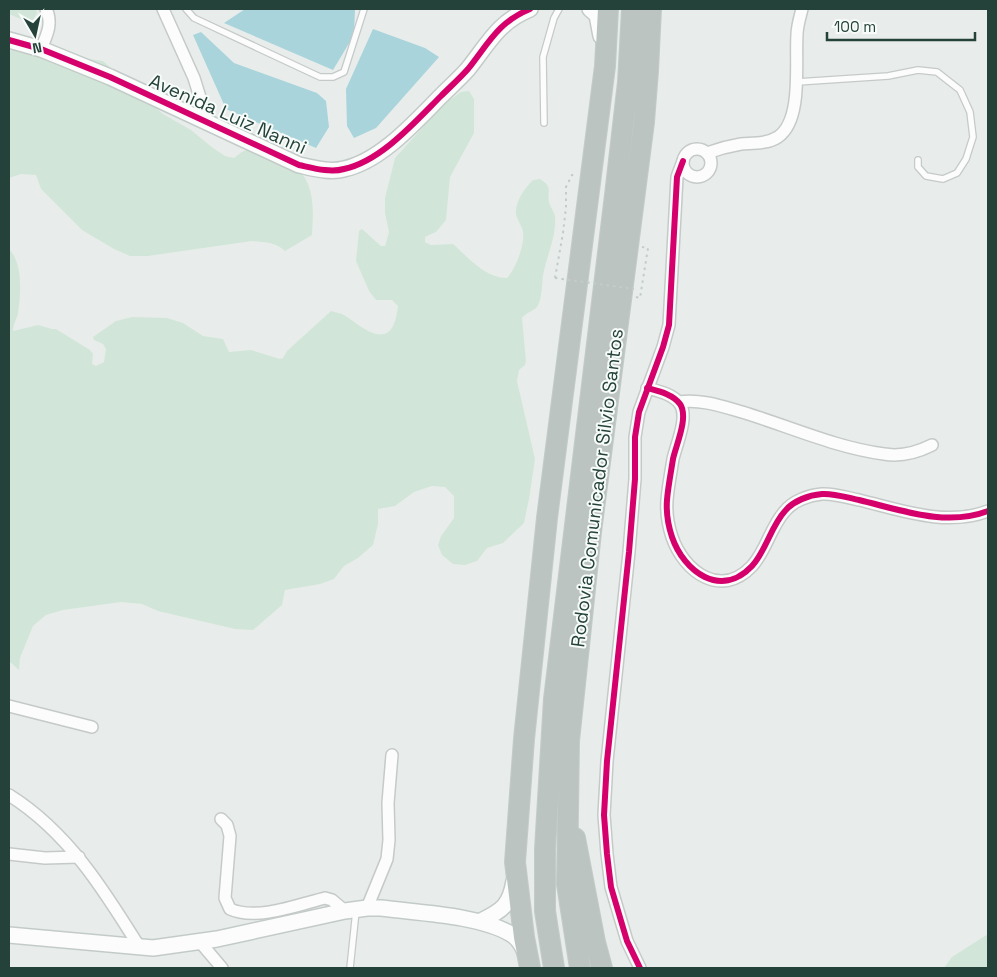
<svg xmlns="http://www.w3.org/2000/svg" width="997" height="977" font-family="'Space Grotesk',sans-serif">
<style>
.green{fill:#d1e6d8}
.water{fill:#a9d4db}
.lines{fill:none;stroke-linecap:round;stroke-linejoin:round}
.lane-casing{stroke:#c5cac8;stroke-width:8}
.street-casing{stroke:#c5cac8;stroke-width:14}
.secondary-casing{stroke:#c3cbc8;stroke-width:18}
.highway-casing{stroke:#c3ccc9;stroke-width:22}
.path{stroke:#c3ccca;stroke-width:2;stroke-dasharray:2.5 4;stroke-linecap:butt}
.lane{stroke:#fcfcfc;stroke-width:5.5}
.street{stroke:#fcfcfc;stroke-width:11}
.secondary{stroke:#fcfcfc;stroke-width:15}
.highway{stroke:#bcc4c2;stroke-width:20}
.path-bridge{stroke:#c3ccca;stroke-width:2;stroke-dasharray:2.5 4;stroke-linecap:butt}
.cycleway-casing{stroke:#f7fbf9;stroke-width:9}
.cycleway{stroke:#d6006c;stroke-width:6}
.labels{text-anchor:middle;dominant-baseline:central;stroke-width:4;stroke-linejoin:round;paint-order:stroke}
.street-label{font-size:19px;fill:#24423a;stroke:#f7fbf9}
</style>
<rect width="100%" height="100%" fill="#e8edeb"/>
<!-- green -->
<g class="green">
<path d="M9 9H36L37 13 33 20 28 22 9 14Z"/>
<path d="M13 48 103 61 163 114 191 130 213 148 225 156 234 158C238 155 242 151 247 150 258 150 300 169 305 178 315 195 313 217 312 235L285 251C276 242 264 242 252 241L148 256H130L114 249 82 230 41 189 36 175 21 174 9 178V53Z"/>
<path d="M469 91 474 99V133L450 177 446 220 436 232 425 237V242L431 245 453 244C469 258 485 278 507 278 515 270 525 245 523 232 522 226 517 220 516 214 515 201 525 188 533 180L540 179C553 187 547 189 549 202 550 207 554 211 555 216 557 236 546 257 543 276 542 285 542 295 539 303 536 312 527 311 522 318L526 361 525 365 519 370 517 381 535 459 529 499 524 523 503 543 487 548 477 561 465 565 453 564 442 555 438 545 441 536 454 518V496L445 487 432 486 414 492 395 506 378 509V524L373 545 358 558 344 566 334 579 320 584 285 590 282 605 253 630 235 629 158 611 142 604 121 602 63 610 46 615 33 626 20 658 19 670 9 661V249C23 263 21 294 18 313 17 319 13 324 13 331L38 325 52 329H56L90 350 93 354 92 364 96 366 104 362 106 349 103 344 94 340 93 337 116 321 132 317 167 318 183 323 203 336 223 339 229 352 251 350 280 359 283 358 287 351 331 311C334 312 339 313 342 314 356 321 381 348 393 326 396 320 397 313 398 306L392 300H376L369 291 356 261 359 231 362 229 381 246H385L389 232 385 213V198L395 158 443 105 461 92Z"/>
<path d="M988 934V968H944L952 957Z"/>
</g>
<!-- water -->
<g class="water">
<path d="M245 9H355L354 35 333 70 224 23Z"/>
<path d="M373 29 425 48 439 57 376 128 354 138 347 126 346 89Z"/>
<path d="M201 32 234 63 317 93 326 101 329 127 316 148 226 109 193 35Z"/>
</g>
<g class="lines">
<defs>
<g id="lane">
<path d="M186 9 194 18 320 77H333L344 72 364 9"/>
<path d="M797 82 888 76 918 70 937 72 960 90 970 112 973 137 966 159 957 173 943 179 926 176 918 167V160"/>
<path d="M544 123 543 57 554 18 559 9"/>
<path d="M350 968 356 911"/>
</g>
<g id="street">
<path d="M163 9 194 78 208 123"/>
<path d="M41 49C47 35 53 23 46 9"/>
<circle cx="697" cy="163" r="14"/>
<path d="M707 153C718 149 729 146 741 144 753 143 767 144 778 137 803 120 795 62 797 35 797 26 800 17 802 9"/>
<path d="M647 388C658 391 673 394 680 404 689 417 676 445 673 459 671 472 668 487 667 500 666 513 668 525 672 537 684 572 721 599 752 566 766 551 771 526 785 511 793 501 809 495 822 494 834 493 848 498 859 500 901 510 946 527 988 511"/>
<path d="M679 402C701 399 721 406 742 412 788 426 837 448 884 454 901 457 918 452 932 445"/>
<path d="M9 706 92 727"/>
<path d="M9 795C68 832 104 890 140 948"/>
<path d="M221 819 227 825 230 836 225 898 230 909C256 921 298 905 325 898L332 900 345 911"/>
<path d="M9 854 45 858 79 857"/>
<path d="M367 908 387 859 389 840 388 803 392 755"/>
<path d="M200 942 222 968"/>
<path d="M640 968 627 941 611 887 607 854 604 815 607 761 629 552 635 479V437L639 412 663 347 669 325 677 177 683 161"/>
</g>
<g id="secondary">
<path d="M590 9 597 15 601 36"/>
<path d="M9 40 41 49 110 77 299 165C313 168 330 173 344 169 381 161 415 122 441 96 450 87 460 78 468 69 488 44 498 22 530 9"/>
<path d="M481 921C503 910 510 905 514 881"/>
<path d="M9 935 153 948 217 939 345 911 367 908H381C418 913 479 915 511 934 518 938 522 945 525 952"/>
</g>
<g id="highway">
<path d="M575 838 595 942 602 968"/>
<path d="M530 968 524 937 515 862 524 739 547 518 605 66 608 9"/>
<path d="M554 968 545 911V849L554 699 615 195 628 82 632 9"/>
<path d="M580 968 567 884 569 741 591 532 644 122 648 71 651 9"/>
</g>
</defs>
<!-- lane casing -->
<use href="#lane" class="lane-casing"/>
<!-- street casing -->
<use href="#street" class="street-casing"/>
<!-- secondary casing -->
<use href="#secondary" class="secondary-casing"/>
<!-- highway casing -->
<use href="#highway" class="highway-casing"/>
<!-- path -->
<g class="path">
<path d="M555 278 563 233 566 207V187L572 175 577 174"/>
<path d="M636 297 640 298 648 248 642 247"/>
</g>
<!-- lane -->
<use href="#lane" class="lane"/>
<!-- street -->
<use href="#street" class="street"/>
<!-- secondary -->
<use href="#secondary" class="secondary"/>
<!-- highway -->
<use href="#highway" class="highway"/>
<!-- path-bridge -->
<path class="path-bridge" d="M555 278 634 289"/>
<defs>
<g id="cycleway">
<path d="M9 40 41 49 110 77 299 165C313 168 330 173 344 169 381 161 415 122 441 96 450 87 460 78 468 69 488 44 498 22 530 9"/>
<path d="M647 388C658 391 673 394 680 404 689 417 676 445 673 459 671 472 668 487 667 500 666 513 668 525 672 537 684 572 721 599 752 566 766 551 771 526 785 511 793 501 809 495 822 494 834 493 848 498 859 500 901 510 946 527 988 511"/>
<path d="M640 968 627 941 611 887 607 854 604 815 607 761 629 552 635 479V437L639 412 663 347 669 325 677 177 683 161"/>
</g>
</defs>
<!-- cycleway casing -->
<use href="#cycleway" class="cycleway-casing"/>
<!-- cycleway -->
<use href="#cycleway" class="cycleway"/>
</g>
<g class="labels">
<!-- street labels -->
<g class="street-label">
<text transform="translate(228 114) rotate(24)">Avenida Luiz Nanni</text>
<text transform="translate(597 488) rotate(-83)">Rodovia Comunicador Silvio Santos</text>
</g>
</g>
<!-- border -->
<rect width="997" height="977" fill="none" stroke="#24423a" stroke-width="20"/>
<!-- north arrow -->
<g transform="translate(35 35) rotate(171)" stroke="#f7fbf9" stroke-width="4" paint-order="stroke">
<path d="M0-4L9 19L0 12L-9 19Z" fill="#24423a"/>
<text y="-8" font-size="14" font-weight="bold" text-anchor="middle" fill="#24423a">N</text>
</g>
<!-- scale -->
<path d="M827 32v8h148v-8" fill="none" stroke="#24423a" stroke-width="2.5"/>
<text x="834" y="32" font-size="15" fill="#24423a" stroke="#f7fbf9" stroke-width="4" paint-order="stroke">100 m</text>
</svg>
